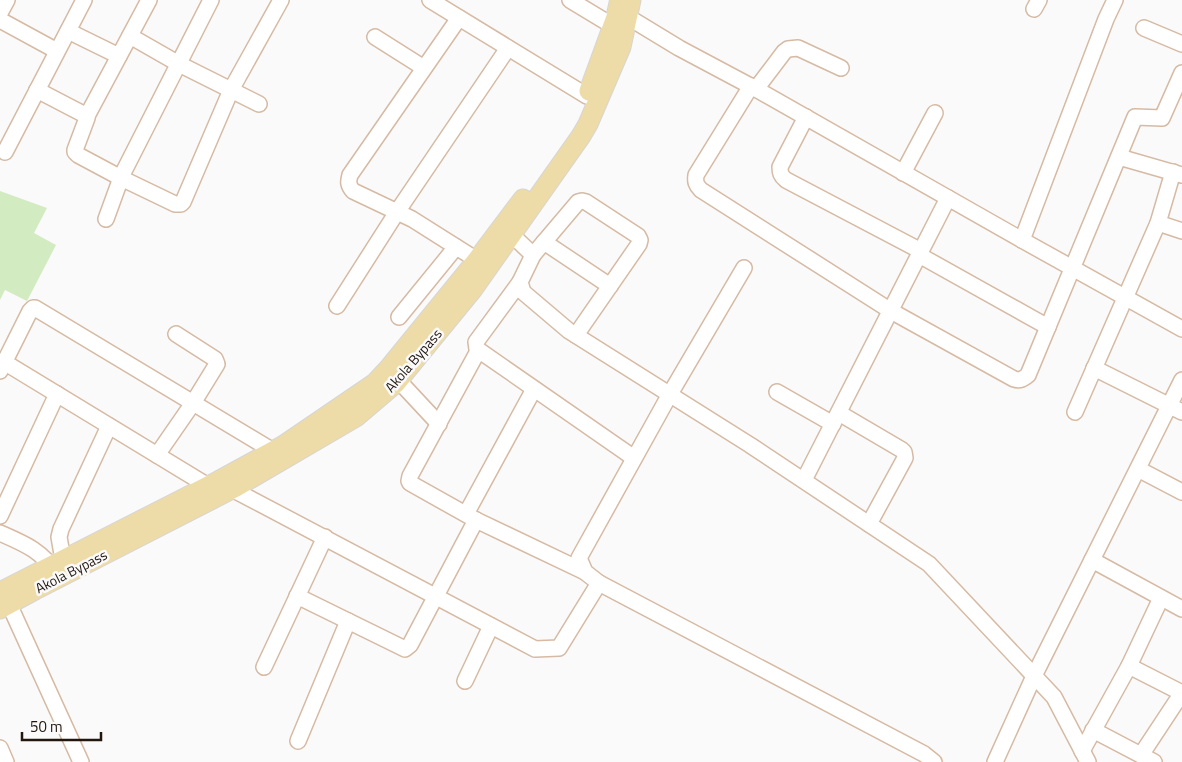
<svg xmlns="http://www.w3.org/2000/svg" width="1182" height="762" font-family="'Titillium Web',sans-serif">
<style>
.green{fill:#d3ebc1}
.lines{fill:none;stroke-linecap:round;stroke-linejoin:round}
.minor-casing{stroke:#d6baa3;stroke-width:18}
.major-casing{stroke:#d7d5d4;stroke-width:21}
.minor{stroke:#fff;stroke-width:15}
.major{stroke:#eedca8;stroke-width:19}
.labels{text-anchor:middle;dominant-baseline:central;stroke-width:5;stroke-linejoin:round;paint-order:stroke}
.street-label{font-size:14px;fill:#21170f;stroke:#fafafa}
</style>
<rect width="100%" height="100%" fill="#fafafa"/>
<!-- green -->
<path class="green" d="M0 191 47 208 34 233 56 245 27 301 5 290 0 300Z"/>
<g class="lines">
<defs>
<g id="minor">
<path d="M430 0 587 96"/>
<path d="M570 0 613 26"/>
<path d="M1034 9 1039 0"/>
<path d="M0 13 7 0"/>
<path d="M628 17 679 48 756 89 1022 240 1182 329"/>
<path d="M459 18 350 175C348 182 348 185 353 191L412 219 477 260"/>
<path d="M0 20 57 51"/>
<path d="M1144 28 1182 44"/>
<path d="M68 31 119 56"/>
<path d="M130 36 179 64 259 104"/>
<path d="M375 37 424 68"/>
<path d="M751 86 696 175C695 182 696 185 701 190L891 311 1014 379C1020 381 1023 379 1028 375L1135 117 1162 118 1182 73"/>
<path d="M756 89 784 52 788 49 798 48 841 68"/>
<path d="M37 90 87 116V118L75 150V152L78 155 121 178 175 204H181L183 202 231 90 281 0"/>
<path d="M87 116 149 0"/>
<path d="M806 117 780 167C780 173 781 176 786 180L921 251"/>
<path d="M5 152 84 0"/>
<path d="M1119 157 1182 175"/>
<path d="M903 173 935 113"/>
<path d="M106 219 122 175 211 0"/>
<path d="M1158 223 1182 231"/>
<path d="M512 235 533 255 520 282 523 292 569 331 750 445 929 564 1054 697 1088 762"/>
<path d="M1022 240 1106 19 1115 0"/>
<path d="M544 242 610 286"/>
<path d="M533 255 578 202 582 201 586 202 638 236 640 240 639 244 576 335"/>
<path d="M919 255 1048 327"/>
<path d="M744 268 670 394 579 558 585 572 599 583 924 754 934 762"/>
<path d="M520 282 476 342 477 349 634 458"/>
<path d="M337 306 397 212 508 48"/>
<path d="M399 317 456 247"/>
<path d="M478 351 410 476 409 481 410 483 476 520 585 572"/>
<path d="M4 362 208 486"/>
<path d="M1094 368 1182 412"/>
<path d="M0 371 30 311 33 308H35L273 451"/>
<path d="M398 380 439 424"/>
<path d="M777 392 833 424"/>
<path d="M1075 412 1158 223 1173 172"/>
<path d="M839 413 902 450 904 452 905 458 869 524"/>
<path d="M157 455 193 403 217 364 215 359 176 334"/>
<path d="M1138 469 1182 492"/>
<path d="M804 480 948 198"/>
<path d="M232 489 535 649 559 648 599 583"/>
<path d="M466 514 534 389"/>
<path d="M0 516 57 394"/>
<path d="M0 533C25 544 41 550 57 574"/>
<path d="M63 560 59 537 61 529 109 426"/>
<path d="M1092 560 1182 609"/>
<path d="M297 596 405 649 410 645 476 520"/>
<path d="M9 604 81 762"/>
<path d="M1129 666 1182 693"/>
<path d="M264 667 325 537"/>
<path d="M465 681 491 626"/>
<path d="M1093 730 1154 762"/>
<path d="M298 741 348 621"/>
<path d="M0 748 6 762"/>
<path d="M1082 751 1129 666 1161 598"/>
<path d="M1141 755 1182 693"/>
<path d="M995 762 1034 676 1182 380"/>
</g>
<g id="major">
<path d="M589 91 616 17 619 3"/>
<path d="M0 592 218 481 284 445 375 383 389 368 477 260 523 199"/>
<path d="M0 609 35 590 236 487 356 417 396 383 473 289 581 136 588 124 621 47 631 0"/>
</g>
</defs>
<!-- minor casing -->
<use href="#minor" class="minor-casing"/>
<!-- major casing -->
<use href="#major" class="major-casing"/>
<!-- minor -->
<use href="#minor" class="minor"/>
<!-- major -->
<use href="#major" class="major"/>
</g>
<g class="labels">
<!-- street labels -->
<g class="street-label">
<text transform="translate(413 360) rotate(-49)">Akola Bypass</text>
<text transform="translate(71 571) rotate(-27)">Akola Bypass</text>
</g>
</g>
<!-- scale -->
<path d="M22 732v8h79v-8" fill="none" stroke="#21170f" stroke-width="2.5"/>
<text x="30" y="732" font-size="15" fill="#21170f" stroke="#fafafa" stroke-width="4" paint-order="stroke">50 m</text>
</svg>
